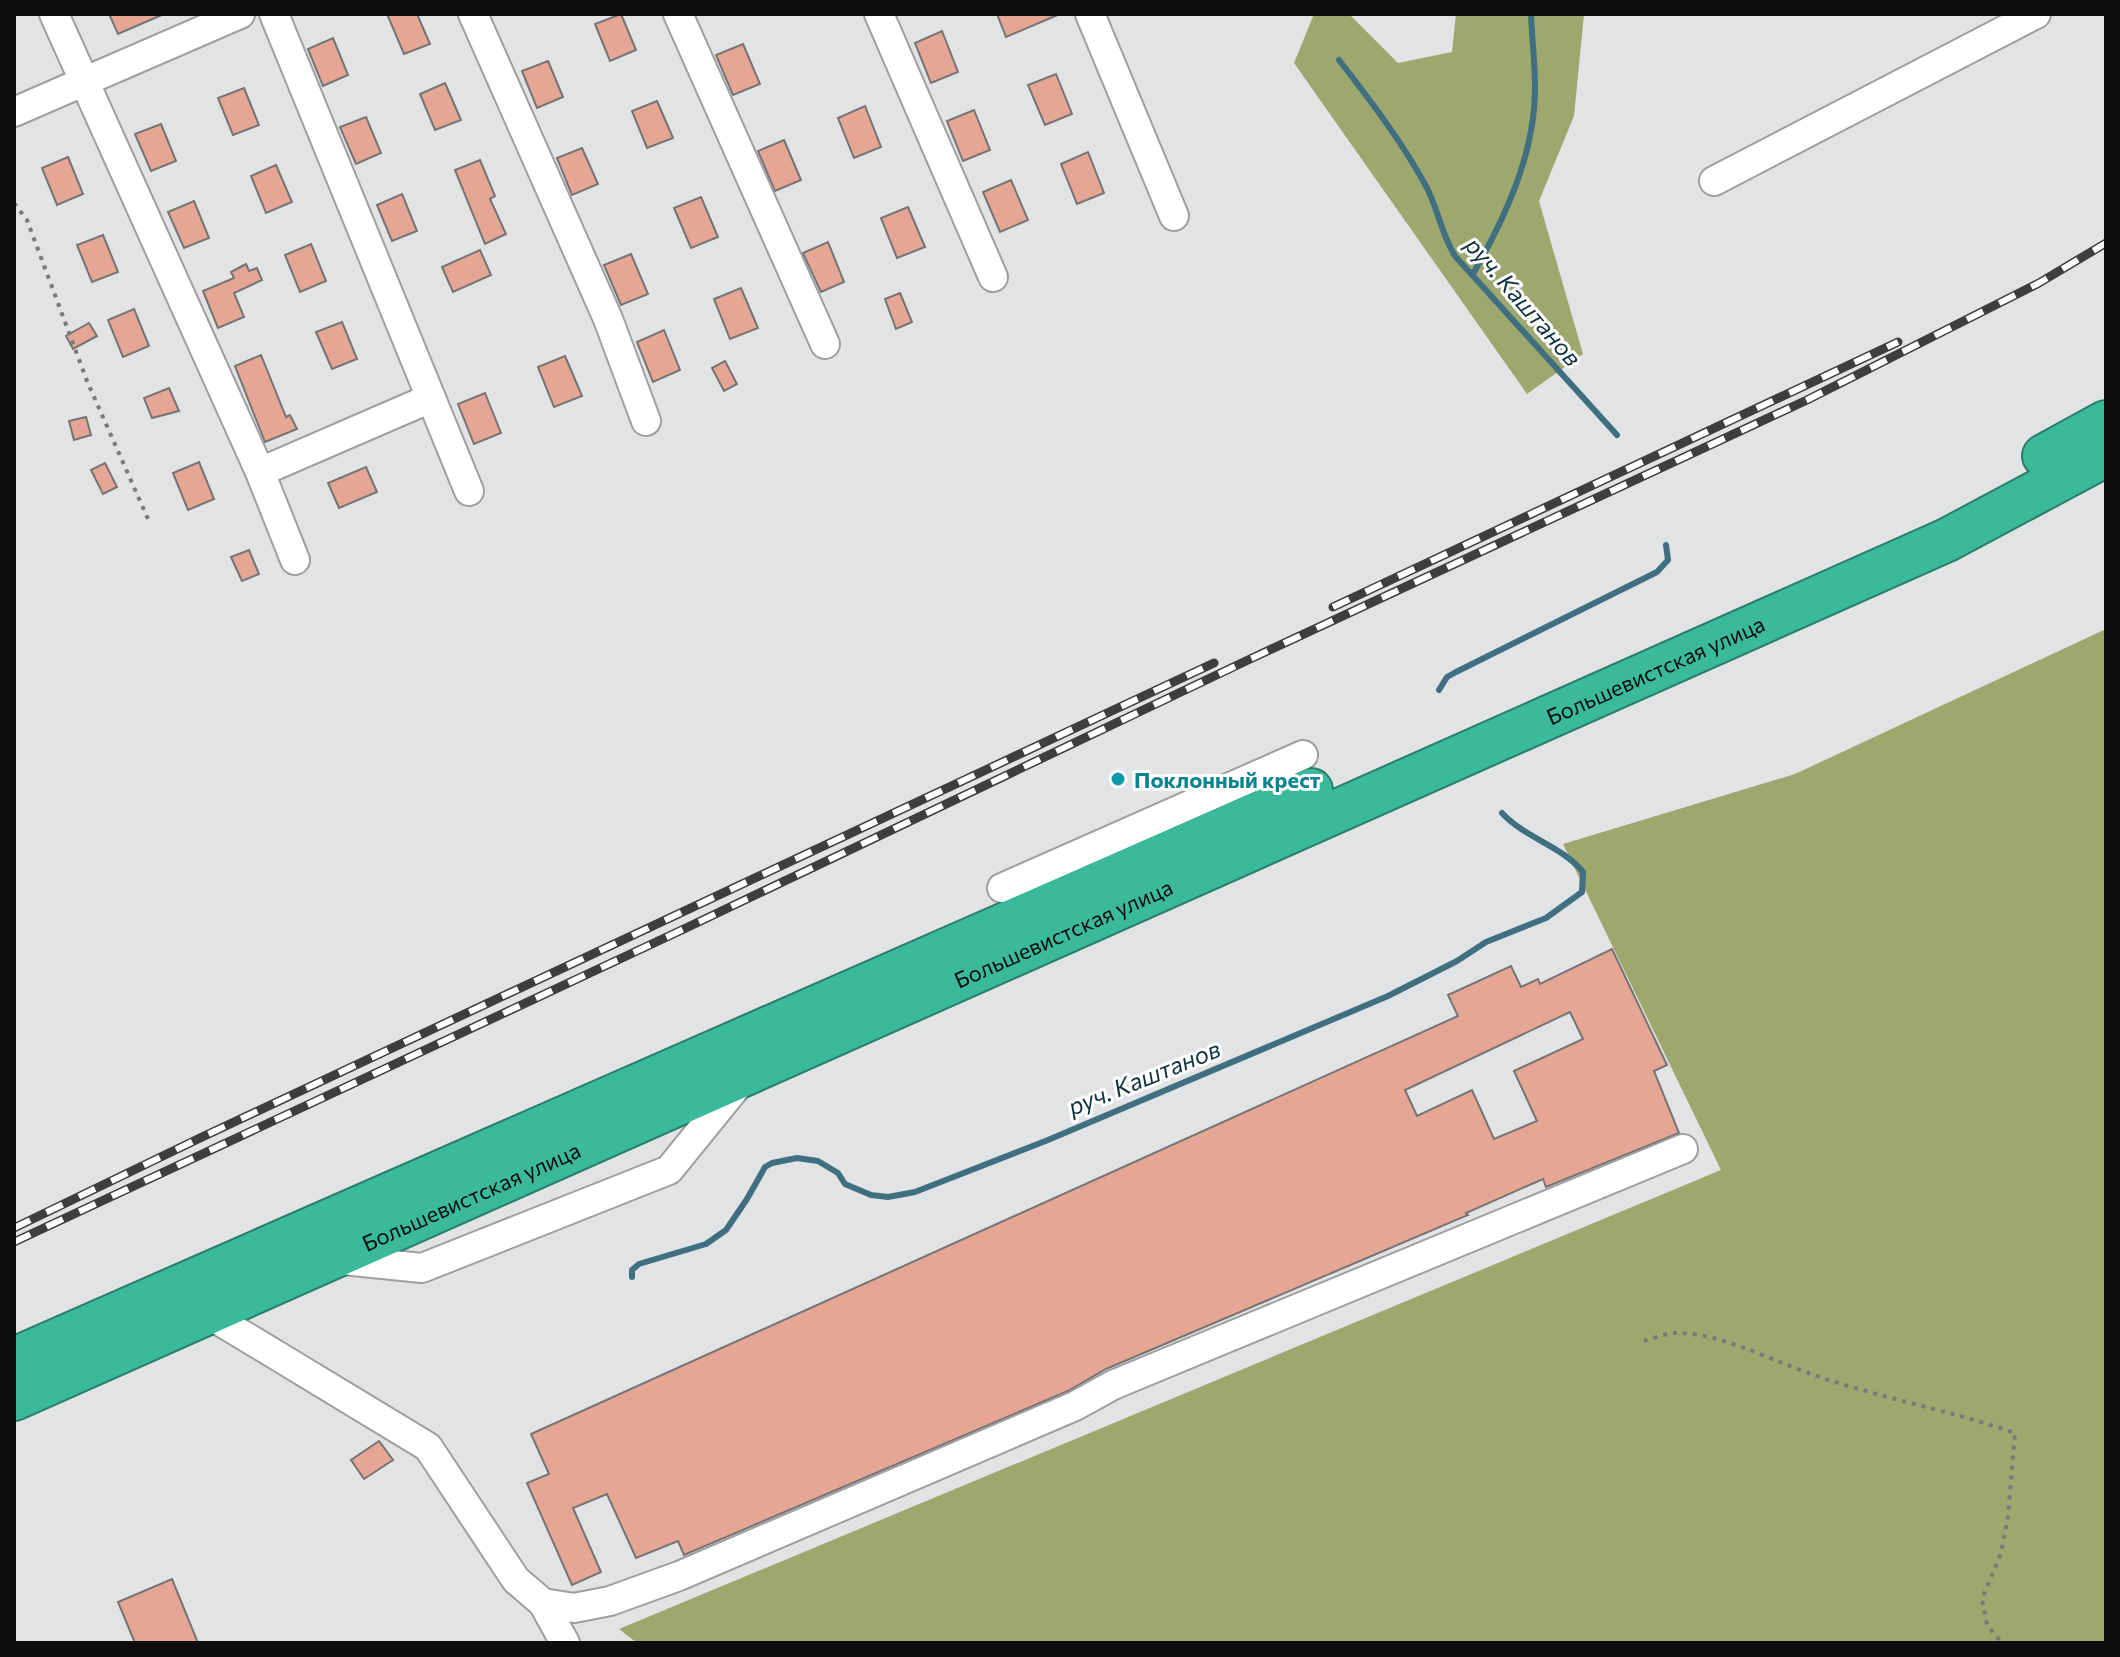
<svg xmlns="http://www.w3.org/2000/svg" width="2120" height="1657" font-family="Commissioner,sans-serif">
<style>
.forest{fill:#9ea76e}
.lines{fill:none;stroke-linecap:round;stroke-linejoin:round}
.stream{stroke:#3f6f80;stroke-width:6}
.building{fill:#e5a696;stroke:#767473;stroke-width:2;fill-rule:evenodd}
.minor-casing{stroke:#9f9fa1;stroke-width:32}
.highway-casing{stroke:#2a7d69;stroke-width:46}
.path{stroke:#79797b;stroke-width:4;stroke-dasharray:4 6;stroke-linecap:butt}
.minor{stroke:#fff;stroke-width:28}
.highway{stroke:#3aba9a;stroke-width:42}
.rail-casing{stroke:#3e3e3f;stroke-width:9}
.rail{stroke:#fff;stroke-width:6;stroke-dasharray:18;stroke-linecap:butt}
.culture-dot{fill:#0f9aa8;stroke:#fff;stroke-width:3}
.labels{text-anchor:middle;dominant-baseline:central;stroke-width:6;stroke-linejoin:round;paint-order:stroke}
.street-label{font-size:22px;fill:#0d0d0e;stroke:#fff}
.culture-label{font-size:22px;font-weight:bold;fill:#0d838f;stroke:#fff;text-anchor:start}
.water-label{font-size:24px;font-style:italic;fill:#0f313c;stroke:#fff}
</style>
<rect width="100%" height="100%" fill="#e2e3e5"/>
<!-- forest -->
<g class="forest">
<path d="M1314 14H1349L1398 63 1452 52 1456 14H1584L1574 116 1539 201 1583 354 1527 394 1294 63Z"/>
<path d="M2106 629V1643H637L619 1629 1721 1170 1563 844 1795 774Z"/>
</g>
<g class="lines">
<!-- stream -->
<g class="stream">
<path d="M1339 60C1370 100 1403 143 1427 188 1438 210 1442 235 1455 256L1617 435"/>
<path d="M1473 274C1505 218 1535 154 1535 88 1535 64 1532 39 1531 14"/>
<path d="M1439 690 1447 677 1456 672 1657 572 1668 560 1666 545"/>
<path d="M632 1277V1270L639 1264 706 1244 726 1230 747 1199 765 1167 772 1163 797 1158 818 1161 838 1173 845 1184 871 1195 888 1197 915 1192 1048 1140 1388 996 1457 961 1486 942 1546 918 1582 892 1583 872C1562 846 1525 838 1502 813"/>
</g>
</g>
<!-- building -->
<g class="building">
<path d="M109 14H164L118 34Z"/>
<path d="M387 14H417L430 44 404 54Z"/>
<path d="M621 14 636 50 610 61 595 24Z"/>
<path d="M997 14H1060L1006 37Z"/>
<path d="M942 31 958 72 931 83 915 43Z"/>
<path d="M333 38 348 75 323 86 308 49Z"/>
<path d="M743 44 760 84 733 95 716 55Z"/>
<path d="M548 61 563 97 537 108 522 71Z"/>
<path d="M1056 74 1072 114 1045 125 1028 85Z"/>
<path d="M445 83 461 120 435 130 420 94Z"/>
<path d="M244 88 259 125 233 135 218 98Z"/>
<path d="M657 101 673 138 647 148 632 111Z"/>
<path d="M865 106 881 147 854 158 838 118Z"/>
<path d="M974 110 990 150 963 161 947 121Z"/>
<path d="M366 117 381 153 356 164 340 127Z"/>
<path d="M161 124 176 161 151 171 135 134Z"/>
<path d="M784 140 801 180 775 191 758 151Z"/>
<path d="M582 148 598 184 572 195 557 158Z"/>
<path d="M1088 152 1104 193 1077 204 1061 164Z"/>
<path d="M68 157 83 194 57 205 42 168Z"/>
<path d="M480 160 495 196 490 199 506 234 485 244 455 170Z"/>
<path d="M276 165 292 202 266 213 251 176Z"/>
<path d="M1011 180 1028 220 1000 232 983 192Z"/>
<path d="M402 194 417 231 392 241 377 205Z"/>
<path d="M701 197 718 237 691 248 674 208Z"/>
<path d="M194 201 209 238 184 248 168 212Z"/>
<path d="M908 207 925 247 897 258 881 218Z"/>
<path d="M103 235 118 272 92 282 77 245Z"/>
<path d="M828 242 844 282 821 292 803 253Z"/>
<path d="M311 244 326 281 300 292 285 255Z"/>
<path d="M480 250 491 275 453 292 442 267Z"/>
<path d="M631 254 648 294 621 305 604 265Z"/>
<path d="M246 264 249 271 257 268 262 280 234 293 244 317 218 328 203 291 234 278 231 272Z"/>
<path d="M741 288 758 328 730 339 714 299Z"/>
<path d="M900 293 912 322 896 329 885 299Z"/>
<path d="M134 309 149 346 123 357 108 320Z"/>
<path d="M342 322 357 359 332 369 316 332Z"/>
<path d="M89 323 97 336 73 349 66 336Z"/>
<path d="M664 330 680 370 653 382 637 342Z"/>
<path d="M261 355 286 417 290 415 297 429 265 442 235 366Z"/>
<path d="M565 356 582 396 554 407 538 367Z"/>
<path d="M725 361 737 384 724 391 712 368Z"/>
<path d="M169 388 179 411 152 418 144 398Z"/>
<path d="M485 393 501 433 474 444 458 404Z"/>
<path d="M86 417 91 435 74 440 69 421Z"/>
<path d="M199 462 214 499 188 510 173 473Z"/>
<path d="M105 463 117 487 103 494 91 470Z"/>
<path d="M366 467 377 492 339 508 328 483Z"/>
<path d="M249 550 259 574 242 581 231 557Z"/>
<path d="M1612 949 1667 1065 1654 1071 1679 1133 1546 1187 1543 1179 1466 1213 1468 1215 1106 1369 1068 1391 684 1555 678 1541 636 1558 607 1494 573 1508 601 1572 572 1585 527 1483 549 1474 531 1434 1458 1016 1448 995 1511 966 1521 987 1538 979 1540 984ZM1570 1012 1583 1039 1514 1071 1537 1121 1494 1139 1472 1090 1417 1116 1405 1090Z"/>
<path d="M379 1441 393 1460 364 1479 351 1460Z"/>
<path d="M172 1579 198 1643H135L118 1602Z"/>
</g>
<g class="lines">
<defs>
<g id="minor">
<path d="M54 14 260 472 295 560"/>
<path d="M274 14 469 491"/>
<path d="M473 14 608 319 646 421"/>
<path d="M678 14 825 344"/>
<path d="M879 14 993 277"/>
<path d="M1090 14 1174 216"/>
<path d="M14 112 240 14"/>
<path d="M1714 181 2036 14"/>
<path d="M260 472 431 398"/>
<path d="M1002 888 1303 755"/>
<path d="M333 1259 422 1268 669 1170 742 1080"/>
<path d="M205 1312 428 1447 516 1580 543 1603 574 1608 610 1601 679 1576 1075 1406 1113 1385 1683 1149"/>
<path d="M543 1603 565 1643"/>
</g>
<g id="highway">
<path d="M2044 456 2106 422"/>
<path d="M14 1359 1311 790"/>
<path id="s1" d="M14 1399 1947 540 2106 455"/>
</g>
</defs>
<!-- minor casing -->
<use href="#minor" class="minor-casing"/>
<!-- highway casing -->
<use href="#highway" class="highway-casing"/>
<!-- path -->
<g class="path">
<path d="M14 203 27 220 87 381 148 519"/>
<path d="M1644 1341C1655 1338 1668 1332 1679 1333 1723 1334 1773 1361 1814 1375 1880 1398 1949 1410 2015 1433L2008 1516 2001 1553 1982 1599 1987 1625 2002 1643"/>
</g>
<!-- minor -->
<use href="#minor" class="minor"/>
<!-- highway -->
<use href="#highway" class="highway"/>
<defs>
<g id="rail">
<path d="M1333 607 1898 342"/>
<path d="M14 1228 200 1138 1214 663"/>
<path d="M14 1242 686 928 1248 660 1807 400 2039 283 2106 243"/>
</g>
</defs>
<!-- rail casing -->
<use href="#rail" class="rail-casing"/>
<!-- rail -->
<use href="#rail" class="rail"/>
</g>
<!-- markers -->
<circle class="culture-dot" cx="1118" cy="779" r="8"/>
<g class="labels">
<!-- street labels -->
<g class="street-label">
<text stroke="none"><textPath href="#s1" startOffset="1796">Большевистская улица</textPath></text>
<text stroke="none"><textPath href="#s1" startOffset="1148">Большевистская улица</textPath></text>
<text stroke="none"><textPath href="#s1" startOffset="500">Большевистская улица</textPath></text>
</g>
<!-- culture labels -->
<g class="culture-label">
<text x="1134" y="779">Поклонный крест</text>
</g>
<!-- water labels -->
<g class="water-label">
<text transform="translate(1524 301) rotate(49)">руч. Каштанов</text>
<text transform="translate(1144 1077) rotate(-22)">руч. Каштанов</text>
</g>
</g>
<!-- border -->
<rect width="2120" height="1657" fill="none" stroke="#0d0d0e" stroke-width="32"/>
</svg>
